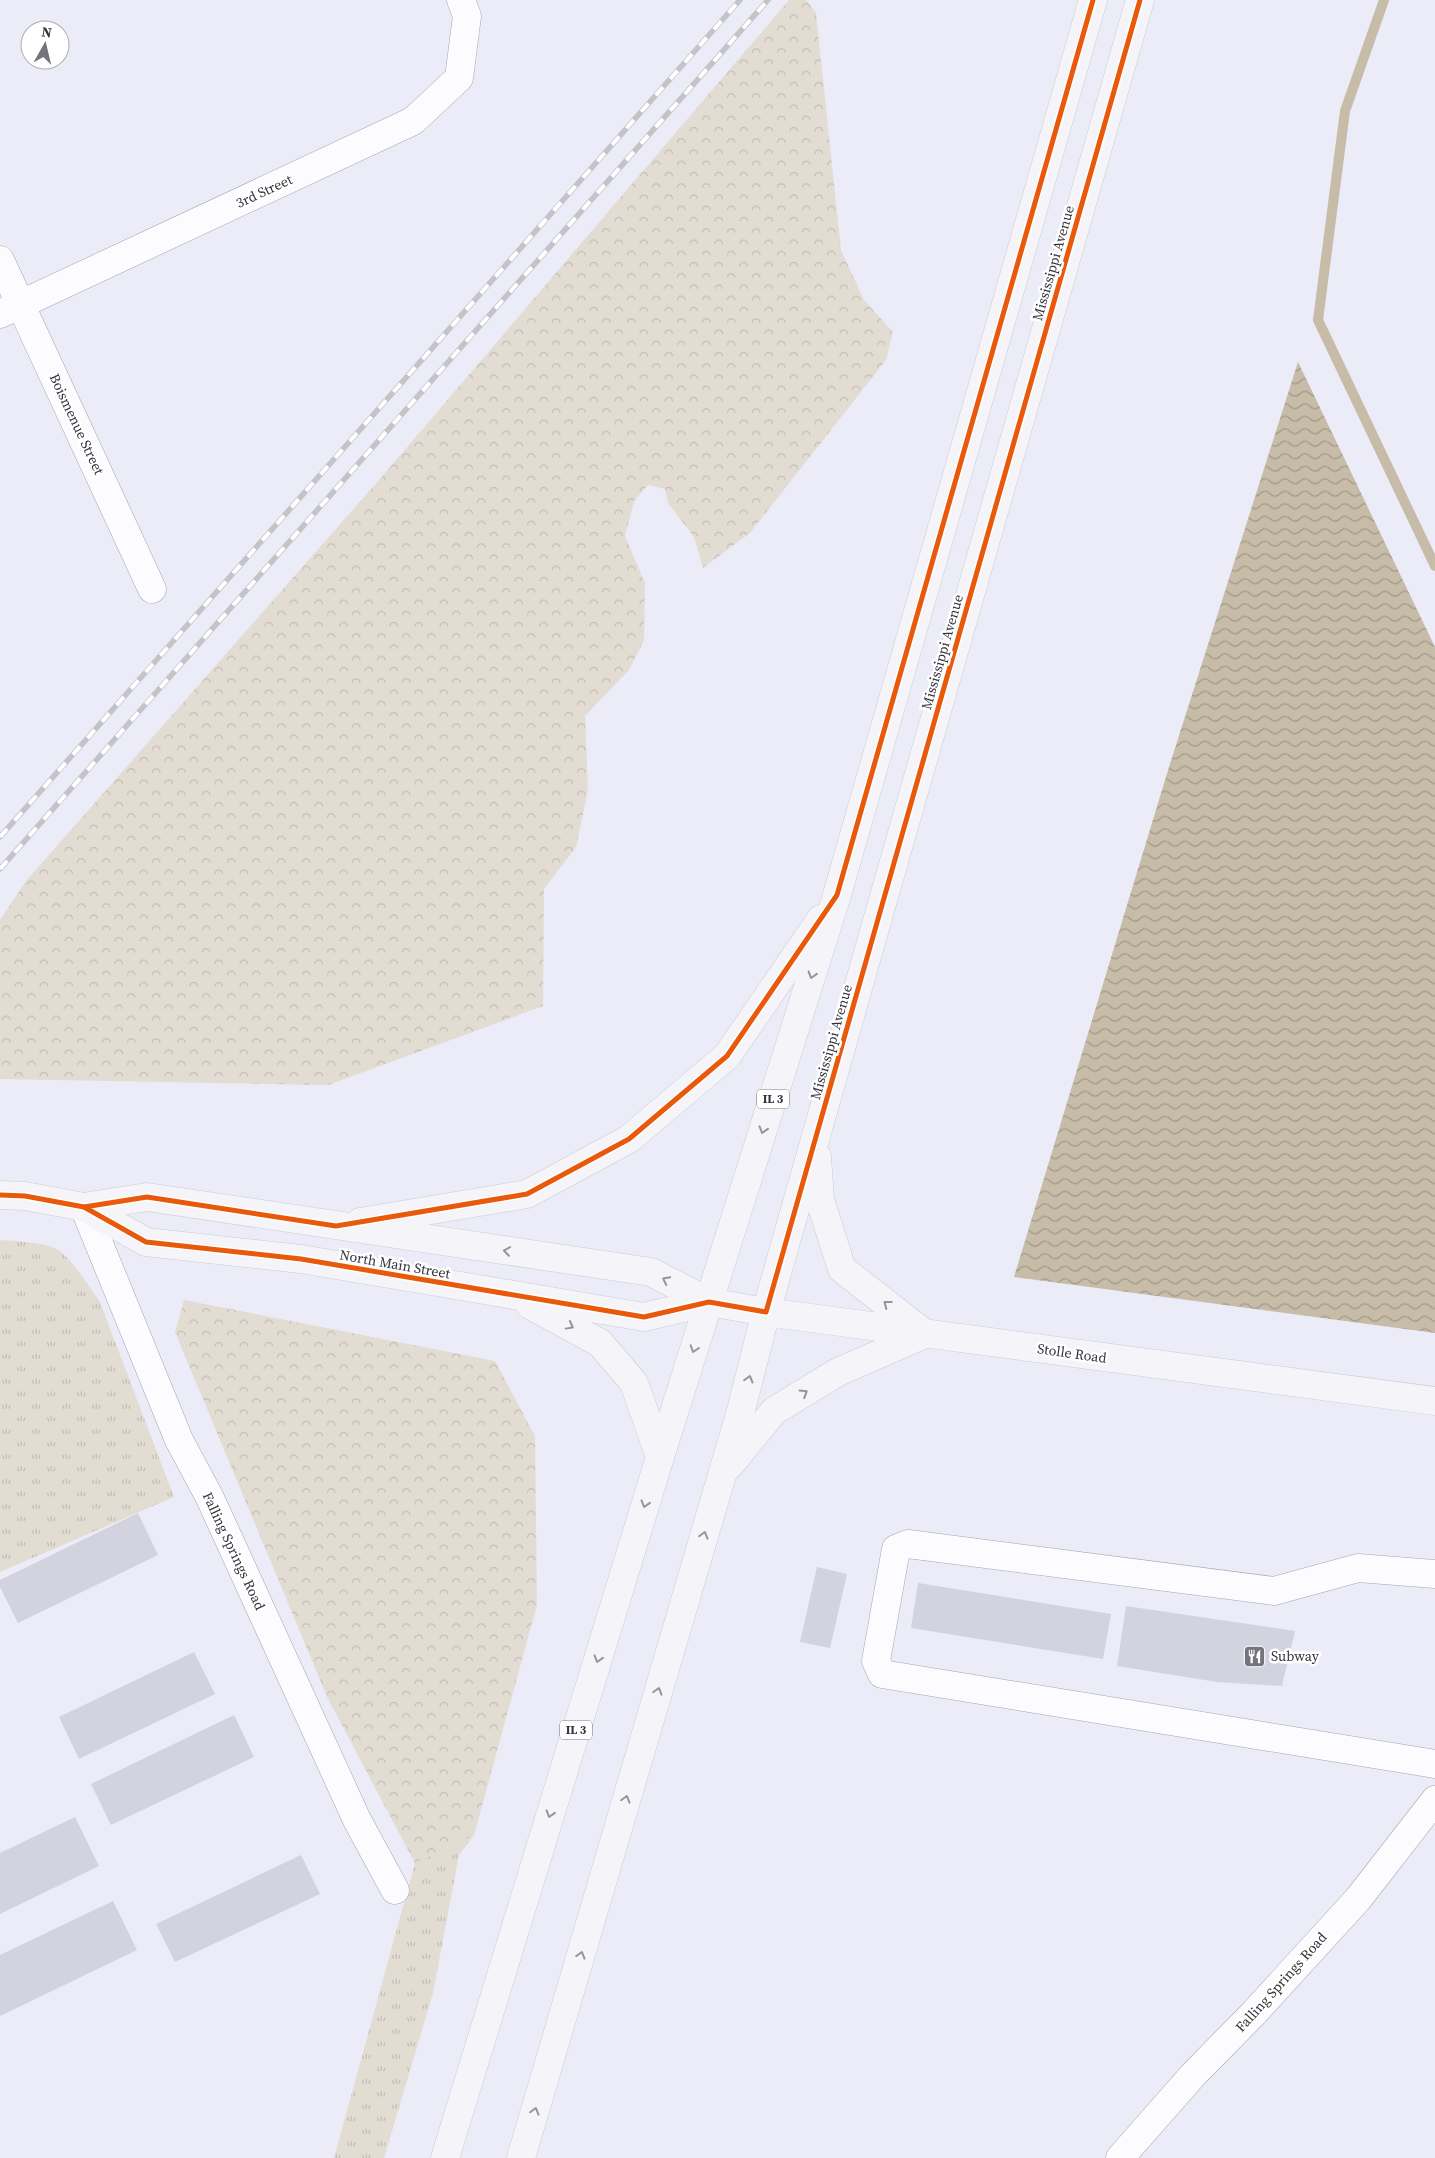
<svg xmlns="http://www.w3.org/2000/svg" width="1435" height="2158" font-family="'Source Serif 4',serif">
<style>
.grass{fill:url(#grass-tufts)}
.forest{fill:url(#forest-crowns)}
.water{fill:url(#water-waves)}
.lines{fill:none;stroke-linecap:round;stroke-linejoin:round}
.stream{stroke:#c7bca7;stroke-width:10}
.building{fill:#d3d3e0}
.minor-casing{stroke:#a4a5ae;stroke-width:29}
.major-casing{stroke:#cbcbd2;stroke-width:29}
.minor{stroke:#fcfcfe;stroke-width:28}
.major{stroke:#f4f4f9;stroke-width:28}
.rail-casing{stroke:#c4c4c8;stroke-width:5.5}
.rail{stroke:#fff;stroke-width:4;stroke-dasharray:11;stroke-linecap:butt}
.cycleway-casing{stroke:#fff;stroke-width:8}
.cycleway{stroke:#e8590c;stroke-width:5}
.oneway{stroke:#94949a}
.labels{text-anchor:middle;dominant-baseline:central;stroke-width:5;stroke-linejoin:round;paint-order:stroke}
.shield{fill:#fff;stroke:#707076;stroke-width:1}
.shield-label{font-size:12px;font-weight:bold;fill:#33333b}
.street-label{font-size:14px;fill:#33333b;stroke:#fff}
.poi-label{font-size:14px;fill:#33333b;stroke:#fff;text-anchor:start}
</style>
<defs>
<pattern id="grass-tufts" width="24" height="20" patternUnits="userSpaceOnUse" patternTransform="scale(1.25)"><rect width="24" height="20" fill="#e3dcd3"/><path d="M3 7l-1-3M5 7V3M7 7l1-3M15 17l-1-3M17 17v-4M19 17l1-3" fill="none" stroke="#c3bdb6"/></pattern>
<pattern id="forest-crowns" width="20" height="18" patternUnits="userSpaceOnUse" patternTransform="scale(1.25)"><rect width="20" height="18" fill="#e3dcd3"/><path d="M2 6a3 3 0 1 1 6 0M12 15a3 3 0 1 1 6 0" fill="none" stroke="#c3bdb6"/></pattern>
<pattern id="water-waves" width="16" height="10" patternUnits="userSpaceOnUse" patternTransform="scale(1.25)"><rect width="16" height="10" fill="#c7bca7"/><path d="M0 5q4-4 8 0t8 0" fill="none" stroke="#a29989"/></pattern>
</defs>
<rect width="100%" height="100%" fill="#ebecf8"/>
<!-- grass -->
<g class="grass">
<path d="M0 1240C15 1241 45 1242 58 1250 70 1257 91 1289 100 1302L174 1497 0 1572Z"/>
<path d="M474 1835 459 1855 433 1993 384 2158H334L415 1863Z"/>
</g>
<!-- forest -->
<g class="forest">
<path d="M789 0H806L816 13 841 250 864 300 893 332 886 360 750 533 703 568 694 537 668 503 665 489 648 485 634 501 625 536 645 583 644 640 629 670 585 716 588 790 576 847 544 889 543 1006 328 1085 0 1079V920L26 881 379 480Z"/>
<path d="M184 1300 495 1361 535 1436 537 1605 474 1835 415 1863 328 1699 175 1332Z"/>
</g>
<!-- water -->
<path class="water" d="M1298 362 1435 647V1333L1014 1277 1169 767Z"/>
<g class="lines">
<!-- stream -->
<path class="stream" d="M1384 0 1345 111 1318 320 1435 566"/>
</g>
<!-- building -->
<g class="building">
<path d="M138 1513 158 1555 18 1623 0 1587V1580Z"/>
<path d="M817 1567 847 1574 830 1648 800 1642Z"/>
<path d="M918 1583 1111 1614 1103 1659 911 1628Z"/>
<path d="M1126 1606 1295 1631 1282 1686 1217 1682 1117 1666Z"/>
<path d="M194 1652 215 1694 79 1759 59 1717Z"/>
<path d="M234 1715 254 1757 111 1825 91 1784Z"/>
<path d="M75 1817 99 1866 0 1914V1853Z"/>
<path d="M301 1855 320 1894 175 1962 156 1924Z"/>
<path d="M113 1901 137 1950 0 2016V1955Z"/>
</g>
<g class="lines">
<defs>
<g id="minor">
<path d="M0 260 152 589"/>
<path d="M0 314 413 121 459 78 467 16 461 0"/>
<path d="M84 1207 179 1440 210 1498 357 1820 395 1890"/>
<path d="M1435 1574 1358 1568 1274 1591 908 1544 896 1549 876 1661 882 1674 1435 1764"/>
<path d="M1120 2158 1193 2075 1253 2014 1358 1899 1435 1800"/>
</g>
<g id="major">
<path d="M817 1157 820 1200 842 1269 924 1333"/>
<path d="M0 1195 25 1196 84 1207 147 1197 651 1272 709 1302 766 1312 1435 1401"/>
<path d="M84 1207 146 1242 301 1259 644 1317 709 1302"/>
<path d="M360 1222 527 1194 629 1139 727 1056 821 919"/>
<path d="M530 1305 600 1343 634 1383 660 1457"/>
<path d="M729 1466 774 1411 838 1372 925 1334"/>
<path d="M445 2158 660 1457 837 895 1093 0"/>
<path d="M521 2158 740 1414 766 1312 881 907 1140 0"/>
</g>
</defs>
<!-- minor casing -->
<use href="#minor" class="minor-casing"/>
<!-- major casing -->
<use href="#major" class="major-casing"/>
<!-- minor -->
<use href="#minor" class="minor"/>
<!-- major -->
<use href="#major" class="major"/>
<defs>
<g id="rail">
<path d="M0 837 740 0"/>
<path d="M0 869 768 0"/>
</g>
</defs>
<!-- rail casing -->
<use href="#rail" class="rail-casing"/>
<!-- rail -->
<use href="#rail" class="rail"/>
<defs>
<g id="cycleway">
<path d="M0 1195 25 1196 84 1207 147 1197 336 1226 527 1194 629 1139 727 1056 837 895 1093 0"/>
<path d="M84 1207 146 1242 301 1259 644 1317 709 1302 766 1312 1140 0"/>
</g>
</defs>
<!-- cycleway casing -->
<use href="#cycleway" class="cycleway-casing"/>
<!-- cycleway -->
<use href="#cycleway" class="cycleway"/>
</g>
<!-- one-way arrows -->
<defs><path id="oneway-chevron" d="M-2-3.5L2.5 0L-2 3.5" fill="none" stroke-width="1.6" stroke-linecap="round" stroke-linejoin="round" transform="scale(1.25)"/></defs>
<g class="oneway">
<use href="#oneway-chevron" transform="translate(812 975) rotate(107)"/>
<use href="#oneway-chevron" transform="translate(763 1130) rotate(107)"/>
<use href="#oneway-chevron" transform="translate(507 1251) rotate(-172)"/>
<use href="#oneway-chevron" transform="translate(666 1280) rotate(-153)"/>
<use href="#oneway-chevron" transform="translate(887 1304) rotate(-142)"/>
<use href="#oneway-chevron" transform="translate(570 1326) rotate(29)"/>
<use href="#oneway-chevron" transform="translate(694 1349) rotate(108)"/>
<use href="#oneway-chevron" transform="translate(749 1379) rotate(-75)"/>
<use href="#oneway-chevron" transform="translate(804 1393) rotate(-32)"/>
<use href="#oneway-chevron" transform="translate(645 1504) rotate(107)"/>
<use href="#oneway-chevron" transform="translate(704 1535) rotate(-74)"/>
<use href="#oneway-chevron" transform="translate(598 1659) rotate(107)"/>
<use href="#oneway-chevron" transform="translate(658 1691) rotate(-74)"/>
<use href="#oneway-chevron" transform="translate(626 1799) rotate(-74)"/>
<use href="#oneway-chevron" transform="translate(550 1814) rotate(107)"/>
<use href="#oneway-chevron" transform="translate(581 1955) rotate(-74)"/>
<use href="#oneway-chevron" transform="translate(535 2111) rotate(-74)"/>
</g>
<!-- icons -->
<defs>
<symbol id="restaurant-square" viewBox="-11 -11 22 22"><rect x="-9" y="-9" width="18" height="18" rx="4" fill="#73747d" stroke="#fff"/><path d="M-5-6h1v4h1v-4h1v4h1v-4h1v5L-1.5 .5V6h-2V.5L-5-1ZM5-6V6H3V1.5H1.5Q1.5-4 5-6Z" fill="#fff"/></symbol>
</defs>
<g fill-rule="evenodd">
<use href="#restaurant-square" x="1242" y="1644" width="25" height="25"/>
</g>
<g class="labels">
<!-- shield labels -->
<g class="shield">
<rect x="757" y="1089.5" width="32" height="19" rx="4"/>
<rect x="560" y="1720.5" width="32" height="19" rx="4"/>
</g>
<g class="shield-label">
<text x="773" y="1099">IL 3</text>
<text x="576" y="1730">IL 3</text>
</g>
<!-- street labels -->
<g class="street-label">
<text transform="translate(264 191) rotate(-25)">3rd Street</text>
<text transform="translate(1053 263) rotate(-74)">Mississippi Avenue</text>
<text transform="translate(77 424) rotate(65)">Boismenue Street</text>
<text transform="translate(942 652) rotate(-74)">Mississippi Avenue</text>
<text transform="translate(831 1042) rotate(-74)">Mississippi Avenue</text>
<text transform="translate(395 1264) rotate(10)">North Main Street</text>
<text transform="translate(1072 1353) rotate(8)">Stolle Road</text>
<text transform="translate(234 1551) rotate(65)">Falling Springs Road</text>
<text transform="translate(1281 1982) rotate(-48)">Falling Springs Road</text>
</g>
<!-- poi labels -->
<g class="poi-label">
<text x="1271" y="1656">Subway</text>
</g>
</g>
<!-- north arrow -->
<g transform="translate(45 45) rotate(8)"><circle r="24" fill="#ffffff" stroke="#adadb1"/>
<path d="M0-4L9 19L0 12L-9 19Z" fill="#73747d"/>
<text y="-8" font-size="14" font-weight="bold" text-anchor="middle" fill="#33333b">N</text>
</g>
</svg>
